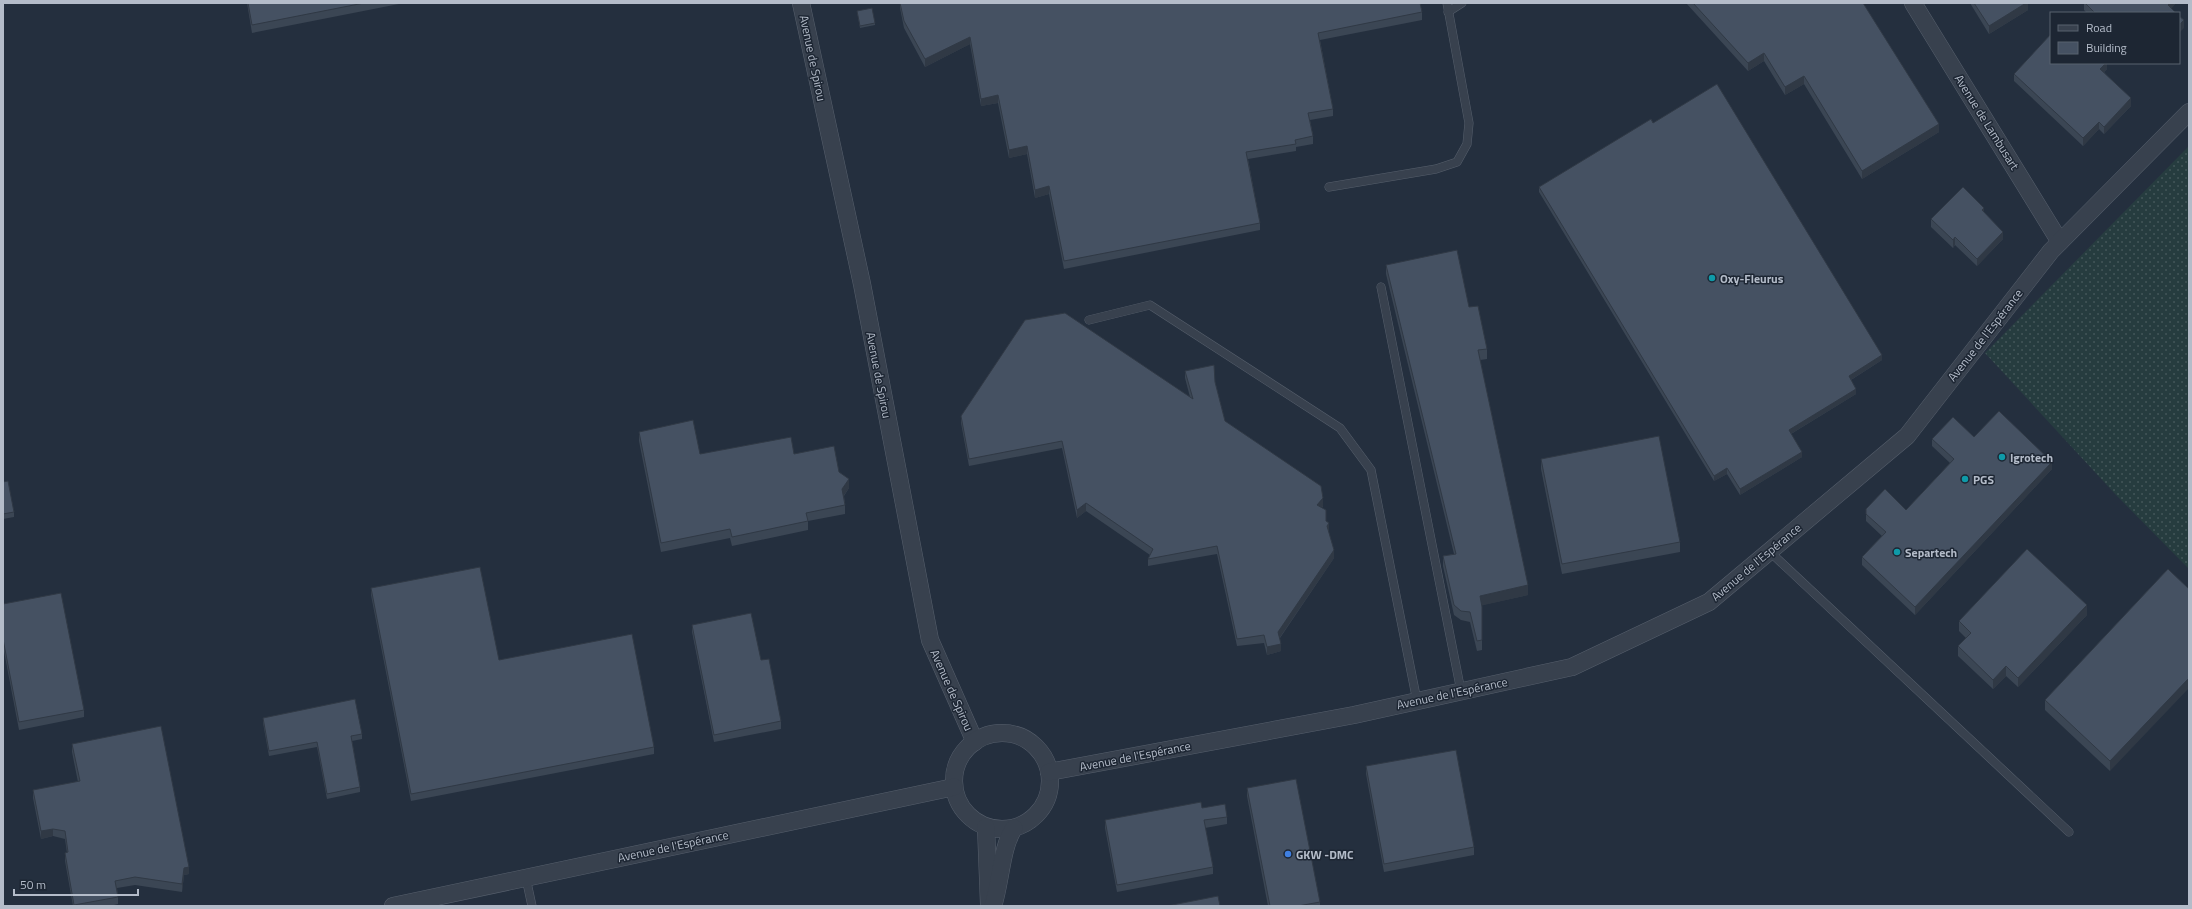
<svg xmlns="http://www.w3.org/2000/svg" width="2192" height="909" font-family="'Titillium Web',sans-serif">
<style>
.grass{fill:url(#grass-dots)}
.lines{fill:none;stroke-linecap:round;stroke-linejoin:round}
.service-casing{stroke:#565f6c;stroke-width:9}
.minor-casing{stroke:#565f6c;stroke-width:18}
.service{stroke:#38414e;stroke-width:8}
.minor{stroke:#38414e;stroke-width:17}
.wall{fill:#3b4654}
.shaded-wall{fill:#303945}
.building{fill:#455162;stroke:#303945}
.culture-dot{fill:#0f9aa8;stroke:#1d2633;stroke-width:1.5}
.shop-dot{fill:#3f7fe0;stroke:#1d2633;stroke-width:1.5}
.labels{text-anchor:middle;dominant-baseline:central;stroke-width:3;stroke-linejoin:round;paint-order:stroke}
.street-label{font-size:12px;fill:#b4bcc9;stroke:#1d2633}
.poi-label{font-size:12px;font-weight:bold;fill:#b4bcc9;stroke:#1d2633;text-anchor:start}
</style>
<defs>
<pattern id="grass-dots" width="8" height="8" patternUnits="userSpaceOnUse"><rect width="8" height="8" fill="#263c3f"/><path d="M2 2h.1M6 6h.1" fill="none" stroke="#435659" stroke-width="1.8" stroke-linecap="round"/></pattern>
</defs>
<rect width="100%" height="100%" fill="#242f3e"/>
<!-- grass -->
<path class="grass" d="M2189 146V569L2116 495 1985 353Z"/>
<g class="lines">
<defs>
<g id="service">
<path d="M1448 12 1462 3"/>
<path d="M1329 187 1436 169 1457 162 1467 144 1469 123 1447 3"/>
<path d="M1381 287 1461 691"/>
<path d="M1089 320 1150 305 1340 428 1371 470 1417 701"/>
<path d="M1769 551 2069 832"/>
<path d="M526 878 532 906"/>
</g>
<g id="minor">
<path d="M801 3 862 284 930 640 975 742"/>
<path d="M1913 3 2060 242"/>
<circle cx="1002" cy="781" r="48"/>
<path d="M1049 772 1354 715 1572 667 1709 602 1907 436 2051 251 2189 112"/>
<path d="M986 827 989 904"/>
<path d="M393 906 954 787"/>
<path d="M993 906C1001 882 1001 848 1014 828"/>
</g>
</defs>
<!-- service casing -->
<use href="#service" class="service-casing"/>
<!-- minor casing -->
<use href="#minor" class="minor-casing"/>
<!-- service -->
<use href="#service" class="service"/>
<!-- minor -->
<use href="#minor" class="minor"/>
</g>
<!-- wall -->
<g class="wall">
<path d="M247 3H404L252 33Z"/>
<path d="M900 3H1420L1422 12V20L1320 40 1333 109V116L1310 120 1313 136V144L1296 147V151L1248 159 1260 223V230L1064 269 1049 194 1035 198 1027 154 1009 158 998 103 981 106 970 44 925 67 904 28 900 8Z"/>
<path d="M1686 3H1863L1939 132 1862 179 1804 84 1785 95 1764 61 1748 71Z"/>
<path d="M1970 3H2028V10L1989 34Z"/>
<path d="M2084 3H2176L2171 8 2176 13H2087L2084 10Z"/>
<path d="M857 11 875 23V25L860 28Z"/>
<path d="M2107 63V69L2104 72 2131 106 2104 134 2099 129 2083 146 2014 81V74Z"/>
<path d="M1653 123 1882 360 1851 380 1856 394 1791 434 1802 457 1740 495 1727 474 1714 481 1539 192V187Z"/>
<path d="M1984 213 2003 239 1977 266 1955 245 1953 248 1931 227V219Z"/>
<path d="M1386 265 1469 307 1487 349V359L1480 360 1528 595 1482 605V650L1477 651 1470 622 1461 620 1454 615 1443 566V556L1454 554 1386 274Z"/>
<path d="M1185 371 1215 382 1225 421 1323 506 1322 508 1329 530 1328 532 1334 558 1280 638 1281 651 1267 655 1264 643 1237 646 1217 554 1148 566V559L1150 555 1086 511 1077 518 1062 448 969 466 961 423V416L1190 397 1185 378Z"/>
<path d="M639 432 700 454H794L839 472 849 488 844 496 845 505V514L808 521V530L732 546 730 538 661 552 639 441Z"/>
<path d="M1974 437 2052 469 1915 615 1862 565V557L1882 536 1866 521V509L1906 510 1950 463 1932 446V439Z"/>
<path d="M1541 459 1680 542V552L1562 574 1541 469Z"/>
<path d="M3 482 14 512V517L3 519Z"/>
<path d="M2168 569 2110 771 2045 710V700Z"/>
<path d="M371 588 499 660 654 747V754L411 801 371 595Z"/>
<path d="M3 604 84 710V717L19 730 3 646Z"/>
<path d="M2087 615 2018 687 2006 676 1993 689 1958 656V646L1966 638 1959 631V621Z"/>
<path d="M692 625 761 660 781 721V729L714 742 692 632Z"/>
<path d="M263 718 362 734V739L352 741 360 787V792L327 799 317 747 269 756 263 723Z"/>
<path d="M72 744 189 874 184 875 182 892 135 885 117 888 118 897V904L110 906H73L65 861V853H67L65 839 53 836 41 839 33 798V790L78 782 72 752Z"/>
<path d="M1366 766 1474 847V855L1384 872 1366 774Z"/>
<path d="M1247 788 1320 902V906H1268L1247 796Z"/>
<path d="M1202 808 1227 817V824L1205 828 1213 867V874L1117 892 1105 828V820Z"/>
</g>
<!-- shaded-wall -->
<g class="shaded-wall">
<path d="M2026 3H2028V10L1989 34V26Z"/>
<path d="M2170 3H2176L2168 13V5Z"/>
<path d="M2184 20V28L2179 33V25Z"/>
<path d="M970 37V44L925 67V59Z"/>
<path d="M1764 53V61L1748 71V63Z"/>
<path d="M2106 63H2107V69L2100 76V69Z"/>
<path d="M1804 76V84L1785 95V87Z"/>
<path d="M998 95V103L981 106V99Z"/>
<path d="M2131 98V106L2104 134V127Z"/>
<path d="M2099 122V129L2083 146V138Z"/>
<path d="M1939 124V132L1862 179V171Z"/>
<path d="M1027 146V154L1009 158V150Z"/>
<path d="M1049 186V194L1035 198V190Z"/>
<path d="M1984 208V215L1982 210Z"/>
<path d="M2003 232V239L1977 266V259Z"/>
<path d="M1955 237V245L1953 248V240Z"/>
<path d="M1882 355V360L1849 381V376Z"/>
<path d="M1856 389V394L1789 435V430Z"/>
<path d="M1802 452V457L1740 495V489Z"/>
<path d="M2052 462V469L1915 615V607Z"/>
<path d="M1727 468V474L1714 481V476Z"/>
<path d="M849 479V488L842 498V489Z"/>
<path d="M1323 498V506L1317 513V505Z"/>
<path d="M1086 503V511L1077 518V510Z"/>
<path d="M1329 523V530L1327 534V526Z"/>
<path d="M1334 550V558L1278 640V632Z"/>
<path d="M1528 585V595L1480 606V596Z"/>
<path d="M2087 605V615L2018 687V678Z"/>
<path d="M1281 644V651L1267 655V647Z"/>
<path d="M2006 666V676L1993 689V680Z"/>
<path d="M2189 678V688L2110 771V761Z"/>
<path d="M53 829V836L41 839V831Z"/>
<path d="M189 867V874L184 875 182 892V884L184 868Z"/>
</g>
<!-- building -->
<g class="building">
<path d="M248 3H364L252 25Z"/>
<path d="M900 3H1420L1422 12 1318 33 1333 109 1308 113 1313 136 1295 140 1296 144 1246 152 1260 223 1064 261 1049 186 1035 190 1027 146 1009 150 998 95 981 99 970 37 925 59 904 21Z"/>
<path d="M1693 3H1863L1939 124 1862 171 1804 76 1785 87 1764 53 1748 63Z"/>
<path d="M1974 3H2026L1989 26Z"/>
<path d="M2085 3H2170L2168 5 2176 13H2095Z"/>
<path d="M872 8 875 23 860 26 857 11Z"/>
<path d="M2179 16 2184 20 2179 25Z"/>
<path d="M2051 34V63H2106L2100 69 2131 98 2104 127 2099 122 2083 138 2014 74Z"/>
<path d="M1717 84 1882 355 1849 376 1856 389 1789 430 1802 452 1740 489 1727 468 1714 476 1539 187 1651 119 1653 123Z"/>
<path d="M1963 187 1984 208 1982 210 2003 232 1977 259 1955 237 1953 240 1931 219Z"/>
<path d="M1457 250 1469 307 1478 306 1487 349 1478 350 1528 585 1480 596 1482 607V640L1477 641 1470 612 1461 611 1454 605 1443 556 1456 554 1386 265Z"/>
<path d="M1065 313 1193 399 1185 371 1214 365 1215 382 1225 421 1321 486 1323 498 1317 505 1326 510V521L1329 523 1327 526 1334 550 1278 632 1281 644 1267 647 1264 635 1237 639 1217 546 1148 559 1153 549 1086 503 1077 510 1062 441 969 459 961 416 1025 320Z"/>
<path d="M1999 411 2052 462 1915 607 1862 557 1886 532 1866 514V509L1885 489 1906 510 1954 459 1932 439 1953 417 1974 437Z"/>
<path d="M693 420 700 454 791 437 794 454 834 446 839 472 849 479 842 489 845 505 806 513 808 521 732 537 730 529 661 543 639 432Z"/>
<path d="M1659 436 1680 542 1562 564 1541 459Z"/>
<path d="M8 481 14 512 3 514V482Z"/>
<path d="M2027 549 2087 605 2018 678 2006 666 1993 680 1958 646 1971 633 1959 621Z"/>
<path d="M480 567 499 660 632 634 654 747 411 794 371 588Z"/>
<path d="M2168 569 2189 589V678L2110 761 2045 700Z"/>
<path d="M61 593 84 710 19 722 3 639V604Z"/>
<path d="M751 613 761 660 769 659 781 721 714 735 692 625Z"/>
<path d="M355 699 362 734 351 736 360 787 327 794 317 742 269 751 263 718Z"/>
<path d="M161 726 189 867 184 868 182 884 135 877 115 881 118 897 74 905 65 853 68 852 65 831 53 829 41 831 33 790 80 781 72 744Z"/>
<path d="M1456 750 1474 847 1384 864 1366 766Z"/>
<path d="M1296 779 1320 902 1298 906H1270L1247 788Z"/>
<path d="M1201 802 1202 808 1225 804 1227 817 1204 820 1213 867 1117 885 1105 820Z"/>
<path d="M1218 896 1220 906H1167Z"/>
</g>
<!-- markers -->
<g class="culture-dot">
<circle cx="1712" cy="278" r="4"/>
<circle cx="2002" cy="457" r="4"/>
<circle cx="1965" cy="479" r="4"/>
<circle cx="1897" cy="552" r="4"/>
</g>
<circle class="shop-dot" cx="1288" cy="854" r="4"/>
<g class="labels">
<!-- street labels -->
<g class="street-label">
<text transform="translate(813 58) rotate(78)">Avenue de Spirou</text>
<text transform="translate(1987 122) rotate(58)">Avenue de Lambusart</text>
<text transform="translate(1985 335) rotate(-52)">Avenue de l'Espérance</text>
<text transform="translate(879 375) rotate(79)">Avenue de Spirou</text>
<text transform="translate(1756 562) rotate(-40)">Avenue de l'Espérance</text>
<text transform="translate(952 690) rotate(66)">Avenue de Spirou</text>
<text transform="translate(1452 693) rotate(-12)">Avenue de l'Espérance</text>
<text transform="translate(1135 756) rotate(-11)">Avenue de l'Espérance</text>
<text transform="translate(673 846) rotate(-12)">Avenue de l'Espérance</text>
</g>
<!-- poi labels -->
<g class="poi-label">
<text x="1720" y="278">Oxy-Fleurus</text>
<text x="2010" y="457">Igrotech</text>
<text x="1973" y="479">PGS</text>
<text x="1905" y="552">Separtech</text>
<text x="1296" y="854">GKW -DMC</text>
</g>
</g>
<!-- border -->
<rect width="2192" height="909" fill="none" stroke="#b4bcc9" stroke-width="8"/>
<!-- legend -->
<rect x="2050" y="12" width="130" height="52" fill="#1d2633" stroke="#59626f"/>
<rect x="2058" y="25" width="20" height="6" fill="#38414e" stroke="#59626f"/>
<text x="2086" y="32" font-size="12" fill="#b4bcc9">Road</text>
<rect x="2058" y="42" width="20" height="12" fill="#455162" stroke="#59626f"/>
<text x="2086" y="52" font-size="12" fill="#b4bcc9">Building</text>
<!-- scale -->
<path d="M14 889v6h124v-6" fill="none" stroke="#b4bcc9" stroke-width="2"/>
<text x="20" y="889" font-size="12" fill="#b4bcc9" stroke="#1d2633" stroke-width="3" paint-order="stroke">50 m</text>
</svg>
